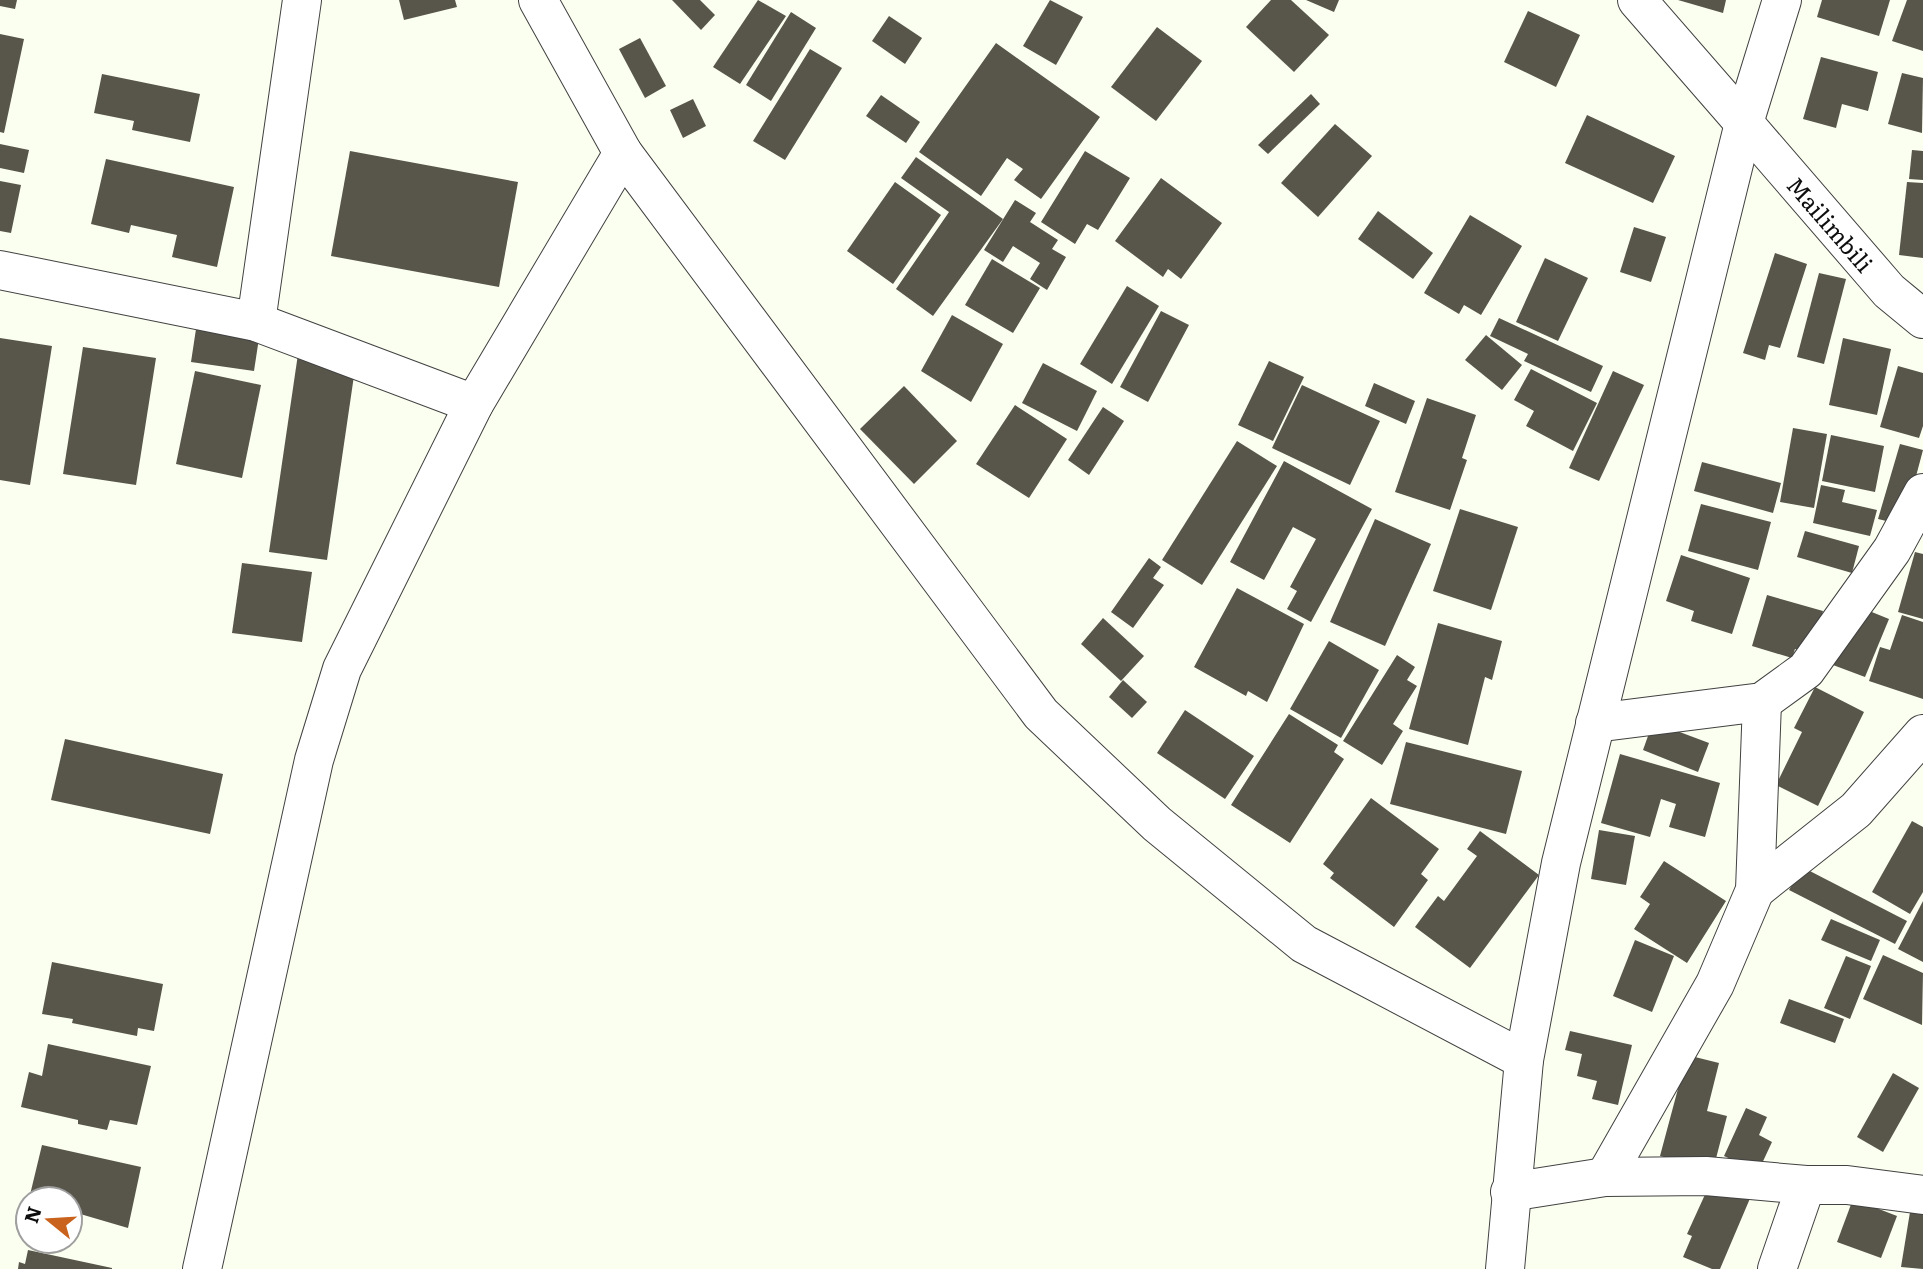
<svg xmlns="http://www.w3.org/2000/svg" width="1923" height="1269" font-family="Literata,serif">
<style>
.building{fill:#58564a}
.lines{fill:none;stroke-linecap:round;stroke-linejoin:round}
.minor-casing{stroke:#414141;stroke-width:40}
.tertiary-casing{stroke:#414141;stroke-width:40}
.minor{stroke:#fff;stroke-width:38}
.tertiary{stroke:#fff;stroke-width:38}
.labels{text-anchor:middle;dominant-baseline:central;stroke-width:7;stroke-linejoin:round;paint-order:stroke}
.street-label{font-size:23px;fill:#0e0e0e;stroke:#fff}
</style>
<rect width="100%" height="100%" fill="#fbfff0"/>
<!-- building -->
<g class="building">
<path d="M0 0H17L15 9 0 6Z"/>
<path d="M399 0H455L457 7 404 20Z"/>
<path d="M672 0H700L715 15 701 30Z"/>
<path d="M758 0 786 16 740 84 713 67Z"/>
<path d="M1050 0 1083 17 1056 65 1023 46Z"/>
<path d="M1271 0H1291L1329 35 1294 72 1246 27Z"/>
<path d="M1306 0H1339L1334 12Z"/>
<path d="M1678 0H1726L1723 13Z"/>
<path d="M1822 0H1890L1879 36 1817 17Z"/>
<path d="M1907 0H1923V51L1892 41Z"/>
<path d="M1528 11 1580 35 1556 87 1504 62Z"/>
<path d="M791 12 816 28 771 101 746 85Z"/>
<path d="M889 16 922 38 905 64 872 41Z"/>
<path d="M1157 27 1202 61 1156 121 1111 87Z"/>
<path d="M0 34 24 39 4 133 0 132Z"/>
<path d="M640 38 666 86 645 98 619 49Z"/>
<path d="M996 43 1100 117 1041 199 1014 180 1023 169 1007 158 981 196 919 152Z"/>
<path d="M810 49 842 68 785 160 753 141Z"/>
<path d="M1821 57 1878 72 1868 111 1842 104 1836 128 1803 119Z"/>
<path d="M1902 73 1923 78 1922 133 1888 124Z"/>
<path d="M102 74 200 94 190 142 132 130 134 121 94 113Z"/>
<path d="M1311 94 1320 104 1268 154 1258 145Z"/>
<path d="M881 95 920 122 906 143 866 116Z"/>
<path d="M693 99 706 126 683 138 670 110Z"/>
<path d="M1587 115 1675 156 1653 203 1565 163Z"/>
<path d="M1335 124 1372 156 1318 217 1281 183Z"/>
<path d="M0 144 29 150 24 173 0 168Z"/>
<path d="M1912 150 1923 151V180L1909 179Z"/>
<path d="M350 151 518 182 499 287 331 256Z"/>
<path d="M1085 151 1130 178 1098 230 1087 224 1075 244 1041 222Z"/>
<path d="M916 157 1003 219 933 316 896 289 949 212 901 178Z"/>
<path d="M106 159 234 187 217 267 172 257 177 235 131 225 129 233 91 224Z"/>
<path d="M1161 178 1222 223 1181 279 1168 269 1163 277 1115 241Z"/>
<path d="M0 181 21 185 11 233 0 231Z"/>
<path d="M895 182 941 215 893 284 847 251Z"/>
<path d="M1907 182 1923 183V258L1899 255Z"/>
<path d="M1015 200 1036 213 1030 222 1058 240 1052 249 1066 257 1047 290 1030 279 1040 263 1013 246 1003 262 984 250Z"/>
<path d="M1378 211 1433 253 1413 279 1358 239Z"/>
<path d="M1470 215 1522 246 1481 315 1464 305 1459 314 1424 293Z"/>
<path d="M1634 227 1666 237 1651 282 1620 272Z"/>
<path d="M1775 253 1807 264 1780 348 1769 345 1765 360 1743 353Z"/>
<path d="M1545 258 1588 278 1558 341 1516 322Z"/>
<path d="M992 259 1040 288 1013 333 965 305Z"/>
<path d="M1819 273 1846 279 1824 364 1797 357Z"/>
<path d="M1127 286 1159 306 1112 384 1080 364Z"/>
<path d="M1161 311 1189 325 1148 402 1120 387Z"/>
<path d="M952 315 1003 344 971 402 921 371Z"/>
<path d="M1499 318 1603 366 1591 392 1524 361 1528 354 1490 336Z"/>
<path d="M196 329 259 338 254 371 191 362Z"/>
<path d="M1486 335 1522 365 1502 390 1465 360Z"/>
<path d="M0 338 52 346 30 485 0 480Z"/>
<path d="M1843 338 1891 349 1877 415 1829 405Z"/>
<path d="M83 347 156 358 136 485 63 474Z"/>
<path d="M298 354 356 362 327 560 269 552Z"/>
<path d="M1269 361 1304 377 1273 441 1238 425Z"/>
<path d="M1043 363 1097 391 1077 431 1022 403Z"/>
<path d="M1898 366 1923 373V426L1919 438 1880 427Z"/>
<path d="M1531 369 1597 403 1573 451 1526 426 1534 411 1514 400Z"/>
<path d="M195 371 261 385 242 478 176 464Z"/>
<path d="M1613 371 1644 385 1599 481 1569 468Z"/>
<path d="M1374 383 1415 401 1406 424 1365 406Z"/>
<path d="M1302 385 1380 421 1350 485 1272 448Z"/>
<path d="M904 386 957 441 914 484 860 429Z"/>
<path d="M1427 398 1476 415 1462 458 1467 460 1450 510 1395 492Z"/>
<path d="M1015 405 1067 439 1029 498 976 464Z"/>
<path d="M1103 407 1124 421 1089 475 1068 460Z"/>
<path d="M1793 428 1827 434 1814 508 1780 502Z"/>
<path d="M1831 435 1884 446 1875 492 1822 481Z"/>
<path d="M1237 441 1277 466 1202 585 1162 560Z"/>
<path d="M1900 444 1923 450 1903 525 1878 519Z"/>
<path d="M1284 461 1372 509 1311 622 1287 609 1297 591 1290 587 1316 539 1293 527 1264 580 1230 562Z"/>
<path d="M1702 462 1781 483 1773 513 1694 491Z"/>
<path d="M1821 485 1845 490 1842 502 1877 510 1870 536 1813 523Z"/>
<path d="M1701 504 1771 522 1758 570 1688 551Z"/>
<path d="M1460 509 1518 527 1491 610 1433 591Z"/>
<path d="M1375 519 1431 544 1385 646 1330 622Z"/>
<path d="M1805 531 1859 546 1852 573 1797 557Z"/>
<path d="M1915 552 1923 554V619L1898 612Z"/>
<path d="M1681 555 1750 578 1732 634 1691 621 1694 611 1666 601Z"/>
<path d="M1149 558 1161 567 1153 578 1164 585 1133 628 1111 612Z"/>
<path d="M242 563 312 572 302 642 232 633Z"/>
<path d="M1237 588 1304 624 1267 702 1248 691 1246 696 1194 667Z"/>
<path d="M1767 595 1823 611 1811 654 1795 649 1792 658 1752 646Z"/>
<path d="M1857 606 1889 619 1865 677 1833 665Z"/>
<path d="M1902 615 1923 622V699L1869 681 1880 647 1890 650Z"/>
<path d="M1103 618 1144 656 1121 681 1081 644Z"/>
<path d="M1438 623 1502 641 1492 680 1485 677 1468 745 1409 729Z"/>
<path d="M1329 641 1379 670 1341 738 1290 709Z"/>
<path d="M1397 655 1415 667 1407 680 1417 686 1393 724 1403 731 1382 765 1343 741Z"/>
<path d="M1123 680 1147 702 1132 718 1109 697Z"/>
<path d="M1815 687 1864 712 1818 806 1776 785 1802 732 1794 728Z"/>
<path d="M1185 710 1254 756 1225 799 1157 753Z"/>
<path d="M1289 714 1338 745 1334 752 1344 759 1290 843 1231 805Z"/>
<path d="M1653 722 1709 743 1698 772 1643 750Z"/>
<path d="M65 739 223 774 210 834 51 800Z"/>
<path d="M1406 742 1522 771 1506 834 1390 804Z"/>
<path d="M1620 754 1720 783 1705 837 1669 827 1676 804 1661 799 1650 837 1601 823Z"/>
<path d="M1371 798 1439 849 1421 874 1428 880 1394 927 1330 878 1334 873 1323 864Z"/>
<path d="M1912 821 1923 827V892L1910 914 1872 892Z"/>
<path d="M1599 830 1635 836 1626 885 1591 879Z"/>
<path d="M1480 831 1539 875 1470 968 1415 927 1438 896 1444 901 1477 856 1467 849Z"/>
<path d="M1664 861 1726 901 1687 963 1634 929 1650 904 1640 897Z"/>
<path d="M1802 867 1907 921 1895 944 1789 890Z"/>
<path d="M1923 901V962L1898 949Z"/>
<path d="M1831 919 1880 940 1871 961 1821 940Z"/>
<path d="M1635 940 1674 956 1652 1012 1613 996Z"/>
<path d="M1883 955 1923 973 1922 1025 1863 999Z"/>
<path d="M1846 956 1871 966 1850 1019 1824 1008Z"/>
<path d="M52 962 163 984 154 1031 138 1028 137 1036 72 1023 73 1019 42 1014Z"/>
<path d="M1789 999 1844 1019 1835 1043 1780 1023Z"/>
<path d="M1570 1031 1632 1045 1618 1105 1592 1099 1597 1081 1577 1076 1582 1054 1565 1050Z"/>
<path d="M48 1044 151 1066 137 1125 110 1120 107 1130 78 1124V1120L21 1107 29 1072 42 1076Z"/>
<path d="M1687 1055 1719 1063 1707 1111 1727 1116 1713 1170 1660 1156Z"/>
<path d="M1893 1073 1919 1088 1883 1152 1857 1137Z"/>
<path d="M1746 1108 1767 1117 1759 1135 1772 1142 1758 1172 1724 1156Z"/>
<path d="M42 1145 141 1167 128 1228 70 1211V1199H29Z"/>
<path d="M1708 1188 1754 1189 1720 1269H1712L1683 1257 1692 1236 1687 1234Z"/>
<path d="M1853 1199 1897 1216 1881 1258 1837 1242Z"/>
<path d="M1910 1212 1923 1214V1269L1901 1267Z"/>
<path d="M28 1250 112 1268V1269H18L19 1262 25 1264Z"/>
</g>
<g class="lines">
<defs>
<g id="minor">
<path d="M538 0 623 153 1041 714 1157 824 1304 944 1524 1060"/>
<path d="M1637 0 1744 123"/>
<path d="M1744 123 1782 0"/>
<path d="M0 270 256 322 474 404"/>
<path d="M256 322 302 0"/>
<path d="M1595 723 1762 702 1806 670 1892 550 1923 493"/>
<path d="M1755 890 1856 810 1923 734"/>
<path d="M1605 1177 1715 984 1755 890 1762 702"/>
<path d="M1510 1192 1605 1177 1706 1176 1806 1185H1847L1923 1195"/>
<path d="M202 1269 314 760 342 669 474 404 623 153"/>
<path d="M1777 1269 1806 1185"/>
</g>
<g id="tertiary">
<path id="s1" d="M1744 123 1889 291 1923 319"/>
<path d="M1505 1269 1524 1060 1561 863 1744 123"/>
</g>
</defs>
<!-- minor casing -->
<use href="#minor" class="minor-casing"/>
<!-- tertiary casing -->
<use href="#tertiary" class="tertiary-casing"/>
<!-- minor -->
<use href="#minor" class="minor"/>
<!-- tertiary -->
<use href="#tertiary" class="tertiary"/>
</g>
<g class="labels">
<!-- street labels -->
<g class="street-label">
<text stroke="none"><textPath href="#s1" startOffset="133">Mailimbili</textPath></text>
</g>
</g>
<!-- north arrow -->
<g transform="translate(49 1220) rotate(288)"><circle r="33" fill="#ffffff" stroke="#9f9f9f" stroke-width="2"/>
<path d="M0-5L12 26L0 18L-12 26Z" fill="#c9621c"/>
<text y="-10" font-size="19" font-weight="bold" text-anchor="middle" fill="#0e0e0e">N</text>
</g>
</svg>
